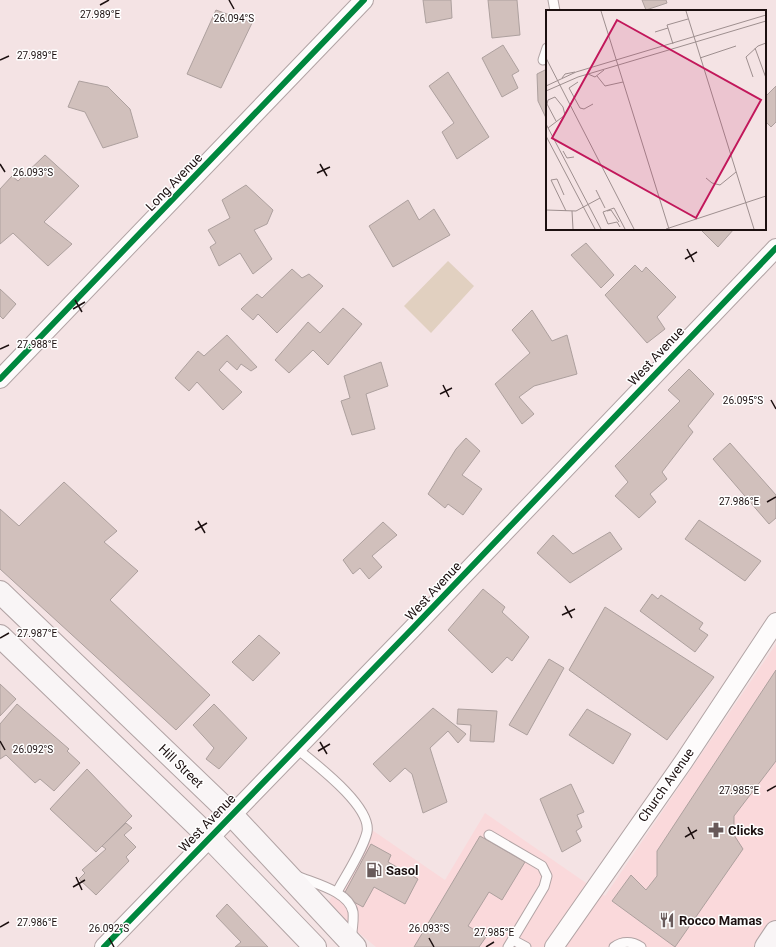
<svg xmlns="http://www.w3.org/2000/svg" width="776" height="947" font-family="Roboto,sans-serif">
<style>
.built{fill:#fad9db}
.green{fill:#e1d0c0}
.building{fill:#d1c0bc;stroke:#ada09e}
.lines{fill:none;stroke-linecap:round;stroke-linejoin:round}
.lane-casing{stroke:#b1a3a4;stroke-width:11}
.street-casing{stroke:#b1a3a4;stroke-width:20}
.secondary-casing{stroke:#b1a3a4;stroke-width:24}
.lane{stroke:#fdfbfb;stroke-width:9}
.street{stroke:#fdfbfb;stroke-width:18}
.secondary{stroke:#f9f5f6;stroke-width:22}
.cycleway-casing{stroke:#fff;stroke-width:8}
.cycleway{stroke:#00873e;stroke-width:6}
.ticks{fill:none;stroke:#1c1010;stroke-width:1.5}
.labels{text-anchor:middle;dominant-baseline:central;stroke-width:3;stroke-linejoin:round;paint-order:stroke}
.street-label{font-size:13px;fill:#1c1010;stroke:#fff}
.poi-label{font-size:13px;font-weight:bold;fill:#1c1010;stroke:#fff;text-anchor:start}
.inset-road{fill:none;stroke:#9e8f8f;stroke-width:1}
.view{fill:#c2185b;fill-opacity:0.15;stroke:#c2185b;stroke-width:2}
.inset-edge{fill:none;stroke:#1c1010;stroke-width:2}
.ticks-label{font-size:10px;text-anchor:middle;fill:#1c1010;stroke:#fff;stroke-width:3;stroke-linejoin:round;paint-order:stroke}
</style>
<rect width="100%" height="100%" fill="#f4e3e4"/>
<!-- built -->
<path class="built" d="M776 644V947H376L326 906 372 830 445 880 485 813 605 896Z"/>
<!-- green -->
<path class="green" d="M448 261 474 286 431 333 404 306Z"/>
<!-- building -->
<g class="building">
<path d="M423 0H451L452 18 426 23Z"/>
<path d="M488 0H517L520 35 492 38Z"/>
<path d="M642 0H666L667 3 646 10Z"/>
<path d="M216 10 252 23 221 88 187 74Z"/>
<path d="M503 45 519 71 512 75 518 88 502 97 482 58Z"/>
<path d="M547 69V118H546L538 101 537 74Z"/>
<path d="M448 72 489 137 457 159 442 132 454 123 429 86Z"/>
<path d="M79 81 108 87 130 109 138 137 103 148 85 112 68 107Z"/>
<path d="M776 86V122L771 127 765 121V97Z"/>
<path d="M45 155 79 186 44 222 72 244 48 266 13 233 0 244V189L12 176 18 181Z"/>
<path d="M246 185 273 210 267 224 254 230 272 259 253 274 240 253 219 266 210 247 216 243 208 230 230 218 222 200Z"/>
<path d="M408 200 419 220 434 209 450 235 393 267 369 226Z"/>
<path d="M700 229H734L718 247Z"/>
<path d="M586 243 614 275 601 288 571 255Z"/>
<path d="M635 265 642 272 646 267 676 297 657 317 665 329 647 343 605 295Z"/>
<path d="M292 269 302 278 309 274 323 286 277 333 258 314 253 320 241 309 257 294 262 298Z"/>
<path d="M0 289 16 304 3 319 0 316Z"/>
<path d="M343 308 362 324 328 365 313 350 289 373 275 360 308 322 320 333Z"/>
<path d="M532 310 552 341 567 335 577 374 534 386 519 397 534 414 522 424 495 384 530 353 512 330Z"/>
<path d="M227 335 257 367 251 371 241 364 237 370 227 361 219 370 242 392 223 410 197 382 189 391 175 378 198 351 204 356Z"/>
<path d="M381 362 388 386 366 394 375 429 352 435 341 401 350 398 344 376Z"/>
<path d="M689 369 714 394 688 426 693 432 662 472 667 479 650 494 656 502 639 518 615 496 628 482 615 466 680 401 668 390Z"/>
<path d="M466 438 480 451 462 475 482 489 463 515 448 504 445 508 428 494 456 449Z"/>
<path d="M730 443 776 495V518L769 524 713 459Z"/>
<path d="M64 482 117 531 104 542 138 571 110 600 210 695 176 730 0 569V509L19 526Z"/>
<path d="M699 520 761 561 745 581 685 539Z"/>
<path d="M383 522 397 535 372 556 382 567 369 579 360 568 353 574 343 560Z"/>
<path d="M610 532 622 549 570 583 537 553 553 535 573 554Z"/>
<path d="M483 589 505 607 502 612 529 637 512 661 507 657 492 673 448 630Z"/>
<path d="M652 594 658 599 661 595 703 623 699 629 708 635 695 652 640 611Z"/>
<path d="M605 607 714 677 667 740 569 670Z"/>
<path d="M259 635 280 653 253 681 232 662Z"/>
<path d="M549 659 564 668 527 735 509 725Z"/>
<path d="M776 670V761L734 816V835L743 849 675 947 612 901 631 875 646 890 657 876V851Z"/>
<path d="M0 684 16 699 0 716Z"/>
<path d="M17 704 69 749 67 751 80 763 54 791 40 779 35 783 6 755 0 759V724Z"/>
<path d="M214 704 247 738 219 769 206 759 214 748 193 725Z"/>
<path d="M433 708 466 734 458 743 448 731 430 748 447 802 423 813 412 774 405 768 390 782 373 764Z"/>
<path d="M458 709 497 711 494 742 470 741 471 725 457 724Z"/>
<path d="M587 709 631 734 613 764 569 735Z"/>
<path d="M87 769 132 816 96 852 50 809Z"/>
<path d="M571 784 584 812 577 815 582 827 576 831 581 841 562 852 540 799Z"/>
<path d="M126 823 132 828 124 835 136 847 126 857 129 861 96 895 79 879 85 873 82 870 106 849 102 846Z"/>
<path d="M480 836 525 862 502 900 489 892 468 926 486 937 479 947H414Z"/>
<path d="M371 844 391 855 388 862 418 879 405 904 374 887 363 907 343 896Z"/>
<path d="M227 904 268 947H235L241 942 216 916Z"/>
</g>
<g class="lines">
<defs>
<g id="lane">
<path d="M553 0 555 11"/>
<path d="M543 60 547 48"/>
<path d="M296 748C314 763 372 806 367 832 363 850 346 875 337 892"/>
<path d="M489 835 542 866 547 876 544 887 508 947"/>
<path d="M297 876C313 883 349 891 353 912 354 920 352 931 351 940"/>
<path d="M513 940 526 947"/>
<path d="M614 947C622 941 632 941 641 947"/>
</g>
<g id="street">
<path d="M0 379 364 0"/>
<path d="M104 947 412 629 776 248"/>
<path d="M554 947 684 761 776 622"/>
</g>
<g id="secondary">
<path d="M0 592 231 814 355 947"/>
<path d="M0 636 209 837 315 947"/>
<path d="M766 947 776 932"/>
</g>
</defs>
<!-- lane casing -->
<use href="#lane" class="lane-casing"/>
<!-- street casing -->
<use href="#street" class="street-casing"/>
<!-- secondary casing -->
<use href="#secondary" class="secondary-casing"/>
<!-- lane -->
<use href="#lane" class="lane"/>
<!-- street -->
<use href="#street" class="street"/>
<!-- secondary -->
<use href="#secondary" class="secondary"/>
<defs>
<g id="cycleway">
<path d="M0 379 364 0"/>
<path d="M104 947 412 629 776 248"/>
</g>
</defs>
<!-- cycleway casing -->
<use href="#cycleway" class="cycleway-casing"/>
<!-- cycleway -->
<use href="#cycleway" class="cycleway"/>
</g>
<!-- ticks -->
<path class="ticks" d="M229 0 234 9M100 5 109 0M0 60 9 56M0 164 5 172M320 164 327 176M317 173 330 167M687 249 694 262M685 259 697 252M75 300 82 312M73 309 85 302M0 349 9 345M443 385 449 397M440 394 452 388M771 400 776 409M767 502 776 497M198 521 205 533M195 530 207 523M565 606 572 618M562 615 575 609M0 638 9 633M0 741 5 750M320 742 327 754M318 751 330 744M767 791 776 786M688 827 694 839M685 837 697 830M76 877 82 890M73 887 85 880M0 927 9 922M109 938 114 947M429 938 434 947M486 947 494 942"/>
<!-- icons -->
<defs>
<symbol id="pharmacy-bare" viewBox="-9 -9 18 18"><path d="M-2-6h4v4h4v4h-4v4h-4v-4h-4v-4h4Z" fill="#685a5a" stroke="#fff" stroke-width="2.5" paint-order="stroke"/></symbol>
<symbol id="fuel-bare" viewBox="-9 -9 18 18"><path d="M-5.5-6h7V0h2V4h1.3V-2.5L3-4.5l.8-.8L6-3V5H2.5V1h-1V6h-7ZM-4.2-4.7v3.2H.2V-4.7Z" fill="#685a5a" stroke="#fff" stroke-width="2.5" paint-order="stroke"/></symbol>
<symbol id="restaurant-bare" viewBox="-9 -9 18 18"><path d="M-5-6h1v4h1v-4h1v4h1v-4h1v5L-1.5 .5V6h-2V.5L-5-1ZM5-6V6H3V1.5H1.5Q1.5-4 5-6Z" fill="#685a5a" stroke="#fff" stroke-width="2.5" paint-order="stroke"/></symbol>
</defs>
<g fill-rule="evenodd">
<use href="#pharmacy-bare" x="705" y="819" width="22" height="22"/>
<use href="#fuel-bare" x="363" y="859" width="22" height="22"/>
<use href="#restaurant-bare" x="656" y="909" width="22" height="22"/>
</g>
<g class="labels">
<!-- street labels -->
<g class="street-label">
<text transform="translate(174 182) rotate(-46)">Long Avenue</text>
<text transform="translate(656 356) rotate(-47)">West Avenue</text>
<text transform="translate(433 591) rotate(-47)">West Avenue</text>
<text transform="translate(181 766) rotate(44)">Hill Street</text>
<text transform="translate(666 785) rotate(-55)">Church Avenue</text>
<text transform="translate(207 823) rotate(-46)">West Avenue</text>
</g>
<!-- poi labels -->
<g class="poi-label">
<text x="728" y="830">Clicks</text>
<text x="386" y="870">Sasol</text>
<text x="679" y="920">Rocco Mamas</text>
</g>
</g>
<!-- overview -->
<g transform="translate(546 10)">
<rect width="220" height="220" fill="#f4e3e4"/>
<path class="inset-road" d="M55 1 123 219M140 1 208 219M109 22 122 18M127 34 121 15 142 9M209 38 220 68M0 48 88 219M154 48 190 36M42 64 49 67 58 60M51 66 59 76 77 72M207 67 200 47 212 36 220 33M16 68 19 64 29 62M32 72 23 78 34 98 38 99 47 94M0 76 30 62 220 5M0 81 32 67 220 11M0 114 55 219M2 118 19 105 17 97 9 87 2 90 1 94 10 111M0 126 49 219M17 141 21 148 28 147M160 168 166 173 174 175 190 162M50 180 59 198M18 185 11 169 5 170 20 201M0 200 30 201 54 188M26 201 27 219M61 201 65 200 73 212M74 217 71 212 62 214 57 202 68 198 79 219M120 219 220 186"/>
<path class="view" d="M71 10 215 90 150 208 6 128Z"/>
<rect width="220" height="220" class="inset-edge"/>
</g>
<g class="ticks-label">
<text x="100" y="18">27.989°E</text>
<text x="234" y="22">26.094°S</text>
<text x="37" y="59">27.989°E</text>
<text x="33" y="176">26.093°S</text>
<text x="37" y="348">27.988°E</text>
<text x="743" y="404">26.095°S</text>
<text x="739" y="505">27.986°E</text>
<text x="37" y="637">27.987°E</text>
<text x="33" y="753">26.092°S</text>
<text x="739" y="794">27.985°E</text>
<text x="37" y="926">27.986°E</text>
<text x="109" y="932">26.092°S</text>
<text x="429" y="932">26.093°S</text>
<text x="494" y="936">27.985°E</text>
</g>
</svg>
